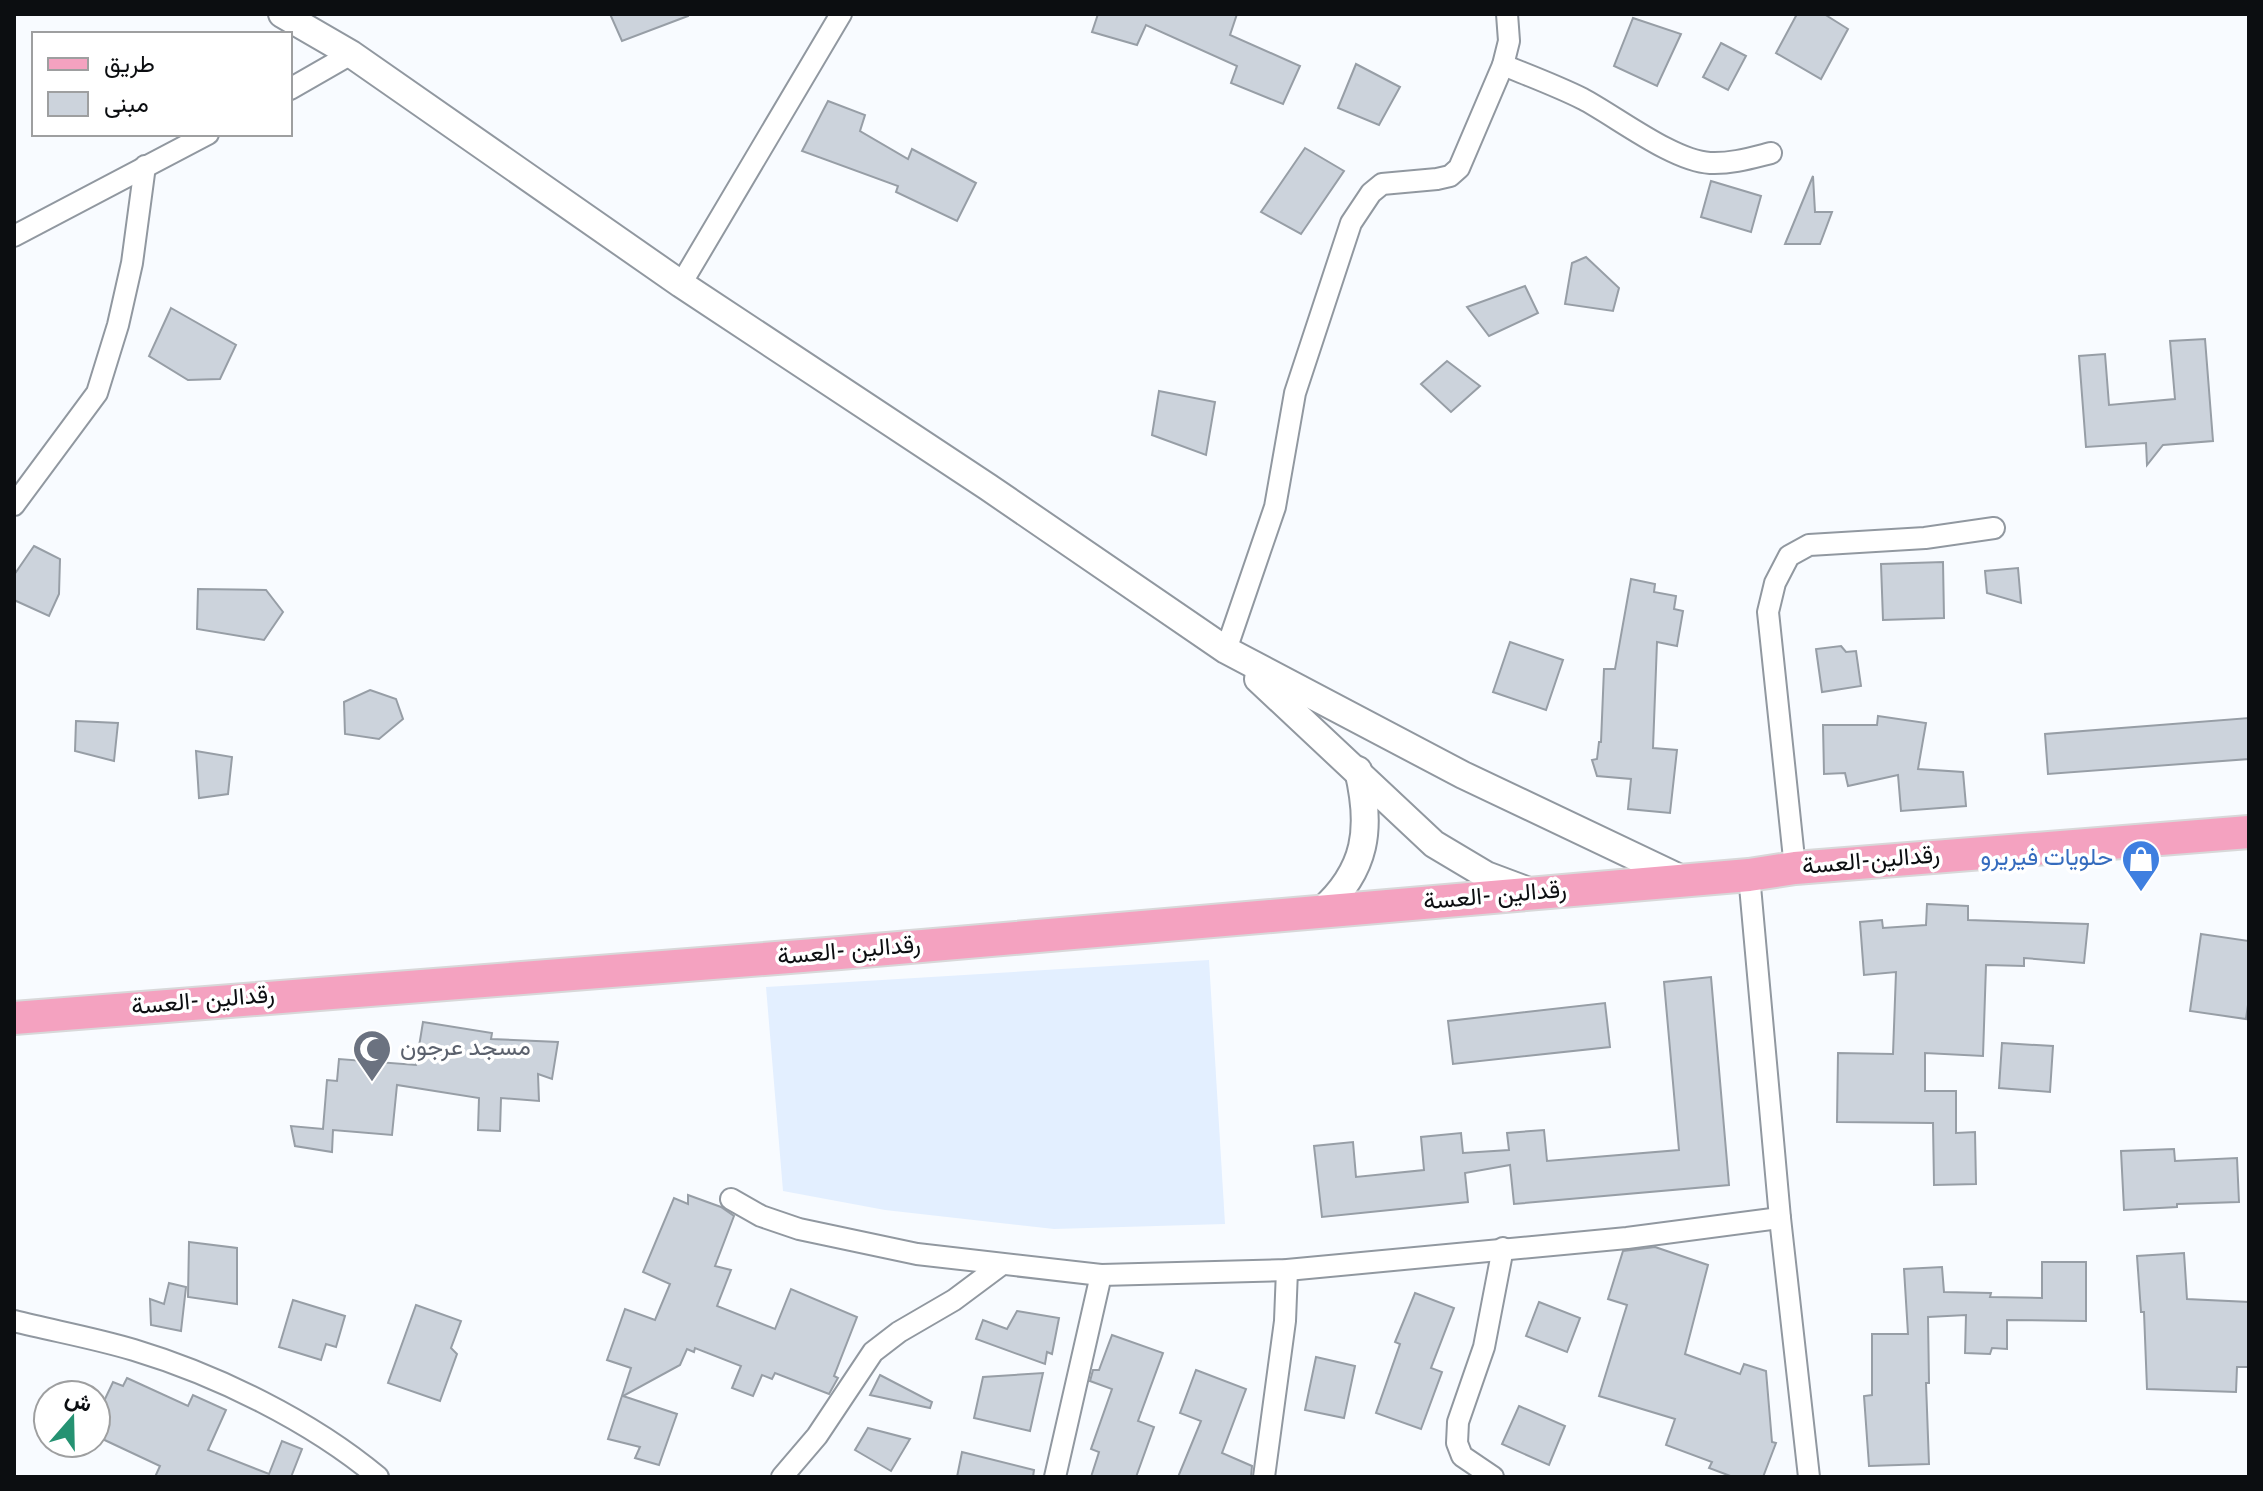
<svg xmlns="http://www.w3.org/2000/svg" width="2263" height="1491" font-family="Overpass,Vazirmatn,sans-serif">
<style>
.built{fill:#e3efff}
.building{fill:#ccd3dc;stroke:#979ea6;stroke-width:2}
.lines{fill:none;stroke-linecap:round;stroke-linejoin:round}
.minor-casing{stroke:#9198a0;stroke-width:24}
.tertiary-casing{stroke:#9198a0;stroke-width:30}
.primary-casing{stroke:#d8d8d9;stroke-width:36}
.minor{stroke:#fff;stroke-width:20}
.tertiary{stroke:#fff;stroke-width:26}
.primary{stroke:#f4a2c0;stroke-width:32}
.labels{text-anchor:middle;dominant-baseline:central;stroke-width:7;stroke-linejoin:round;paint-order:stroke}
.shop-label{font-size:24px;fill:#366cbe;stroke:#fff;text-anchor:end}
.street-label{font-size:24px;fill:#0c0e11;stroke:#fff}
.worship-label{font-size:24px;fill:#5b616d;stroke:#fff;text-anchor:start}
</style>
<rect width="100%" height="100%" fill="#f8fbff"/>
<!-- built -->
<path class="built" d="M1209 960 1225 1224 1054 1229 885 1210 783 1191 766 987Z"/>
<!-- building -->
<g class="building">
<path d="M610 14H688V16L622 41Z"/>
<path d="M1098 14H1237L1230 35 1300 66 1283 104 1231 83 1237 66 1146 25 1137 45 1092 32Z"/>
<path d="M1797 14H1824L1848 29 1821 79 1776 53Z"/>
<path d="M1633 18 1681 34 1657 86 1614 66Z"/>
<path d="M1721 43 1746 56 1728 90 1703 77Z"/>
<path d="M1356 64 1400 87 1379 125 1338 108Z"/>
<path d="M828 101 865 115 860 131 908 159 912 149 976 183 957 221 896 192 898 186 802 151Z"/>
<path d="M1305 148 1344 171 1301 234 1261 212Z"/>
<path d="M1813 176 1815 212H1832L1820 244H1785Z"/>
<path d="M1711 181 1761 196 1751 232 1701 217Z"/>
<path d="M1586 257 1619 288 1613 311 1565 304 1572 263Z"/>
<path d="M1525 286 1538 313 1489 336 1467 307Z"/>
<path d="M171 308 236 345 220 379 188 380 149 356Z"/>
<path d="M2205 339 2213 441 2163 445 2147 465 2146 443 2086 447 2079 356 2105 354 2109 405 2175 399 2170 341Z"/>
<path d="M1447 361 1480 386 1451 412 1421 384Z"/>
<path d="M1159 391 1215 402 1206 455 1152 435Z"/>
<path d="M34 546 60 559 59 594 49 616 14 600V575Z"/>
<path d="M1943 562 1944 618 1883 620 1881 564Z"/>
<path d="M2018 568 2021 603 1987 593 1985 571Z"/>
<path d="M1631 579 1655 584 1654 592 1676 596 1674 609 1683 611 1677 646 1657 642 1653 748 1677 750 1670 813 1628 809 1631 779 1597 776 1592 760 1597 759 1599 742H1601L1604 669H1615Z"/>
<path d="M198 589 266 590 283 612 264 640 197 629Z"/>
<path d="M1510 642 1563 660 1546 710 1493 692Z"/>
<path d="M1841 646 1846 652 1856 651 1861 686 1822 692 1816 649Z"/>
<path d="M370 690 396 699 403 719 379 739 345 734 344 702Z"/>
<path d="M1878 716 1926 723 1918 769 1963 772 1966 806 1901 811 1898 775 1848 786 1845 773 1824 774 1823 725H1877Z"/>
<path d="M2249 718V759L2048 774 2045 734Z"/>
<path d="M76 721 118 723 114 761 75 751Z"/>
<path d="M196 751 232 757 228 794 199 798Z"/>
<path d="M1927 904 1968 906V920L2088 924 2084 963 2024 958V966L1986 965 1983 1056 1925 1053V1091H1956V1133L1975 1132 1976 1184 1934 1185 1933 1123 1837 1122 1838 1053 1893 1054 1896 972 1864 975 1860 922 1882 920 1883 928 1926 925Z"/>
<path d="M2201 934 2249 941V998L2246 1019 2190 1011Z"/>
<path d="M1711 977 1729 1185 1514 1204 1510 1165 1465 1173 1468 1202 1322 1217 1314 1146 1353 1142 1356 1177 1424 1170 1421 1137 1461 1133 1463 1153 1509 1150 1507 1133 1544 1130 1547 1161 1679 1150 1664 982Z"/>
<path d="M1605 1003 1610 1047 1453 1064 1448 1021Z"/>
<path d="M423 1022 492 1033 491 1039 558 1042 552 1079 538 1074 539 1101 501 1098 500 1131 478 1130 479 1098 397 1085 392 1135 333 1130 332 1152 295 1146 291 1126 323 1129 327 1080 337 1081 339 1059 416 1065Z"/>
<path d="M2002 1043 2053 1046 2050 1092 1999 1088Z"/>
<path d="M2174 1149 2175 1161 2237 1158 2239 1202 2177 1204V1207L2124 1210 2121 1151Z"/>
<path d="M688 1195 721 1207 734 1216 715 1266 731 1270 717 1306 775 1329 791 1289 857 1317 834 1376 838 1378 829 1394 775 1373 772 1379 762 1375 753 1396 732 1388 741 1366 695 1348 694 1352 687 1349 680 1365 623 1396 677 1414 659 1465 635 1458 640 1447 608 1439 631 1368 607 1360 625 1309 655 1320 670 1284 643 1272 674 1198 688 1204Z"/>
<path d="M189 1242 237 1248V1304L188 1297Z"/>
<path d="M1655 1247 1708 1265 1685 1354 1740 1374 1744 1364 1766 1371 1772 1442 1776 1443 1763 1477H1733L1709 1468 1712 1462 1666 1445 1675 1419 1599 1396 1627 1305 1608 1299 1623 1251Z"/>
<path d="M2184 1253 2187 1299 2249 1302V1367H2237L2236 1392 2147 1389 2144 1312H2141L2137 1256Z"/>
<path d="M2042 1262H2086V1321L2007 1320V1349L1992 1348 1990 1354 1965 1353 1966 1315 1928 1317 1929 1383H1926L1929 1464 1869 1466 1864 1396 1872 1395V1334H1908L1904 1269 1942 1267 1944 1292 1991 1293 1990 1297 2042 1298Z"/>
<path d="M169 1283 186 1287 181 1331 151 1325 150 1299 164 1304Z"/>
<path d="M1415 1293 1454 1308 1431 1368 1442 1372 1421 1429 1376 1413 1400 1344 1395 1342Z"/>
<path d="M293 1300 345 1316 336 1347 326 1344 321 1360 279 1347Z"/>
<path d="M1539 1302 1580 1318 1567 1352 1526 1336Z"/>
<path d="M416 1305 461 1321 451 1348 457 1354 440 1401 388 1383Z"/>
<path d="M1017 1311 1059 1318 1052 1354 1047 1352 1045 1364 976 1339 983 1320 1007 1329Z"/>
<path d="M1112 1335 1163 1353 1138 1421 1154 1427 1136 1477H1091L1099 1452 1091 1449 1112 1389 1090 1381 1093 1370H1099Z"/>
<path d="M1316 1357 1355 1366 1344 1418 1305 1410Z"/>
<path d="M1196 1370 1246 1389 1222 1453 1252 1466 1251 1477H1178L1201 1421 1180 1413Z"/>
<path d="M1043 1373 1030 1431 974 1418 983 1377Z"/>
<path d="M880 1375 932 1402 930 1408 870 1395Z"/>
<path d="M127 1378 188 1406 193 1395 226 1410 208 1450 269 1474 282 1441 302 1449 291 1477H155L160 1466 96 1436V1418L113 1382 123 1386Z"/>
<path d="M1519 1406 1565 1426 1549 1465 1502 1444Z"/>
<path d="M868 1428 910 1439 891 1471 855 1450Z"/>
<path d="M962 1452 1034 1470 1033 1477H957Z"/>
</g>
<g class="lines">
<defs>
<g id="minor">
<path d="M1503 65C1530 76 1557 86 1583 99 1617 117 1673 161 1710 163 1731 164 1751 158 1771 153"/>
<path d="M290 89 351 54"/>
<path d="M14 236 208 134"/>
<path d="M681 284 841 14"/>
<path d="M14 505 97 393 118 325 132 263 145 166"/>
<path d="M1226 650 1275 507 1295 393 1351 223 1371 193 1382 184 1437 179 1450 176 1459 168 1503 65 1509 41 1507 14"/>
<path d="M1795 868 1768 612 1775 583 1789 556 1809 545 1925 538 1994 528"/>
<path d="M1749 875 1780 1218 1809 1477"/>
<path d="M731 1199 761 1216 799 1229 917 1254 1101 1275 1287 1270 1627 1238 1780 1218"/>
<path d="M14 1321C54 1331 94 1338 134 1350 217 1375 311 1421 378 1477"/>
<path d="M782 1477 817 1436 873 1352 899 1332 954 1300 1001 1265"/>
<path d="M1055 1477 1101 1275"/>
<path d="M1264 1477 1285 1321 1287 1270"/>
<path d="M1493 1477 1462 1456 1457 1443 1458 1422 1484 1347 1503 1248"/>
</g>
<g id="tertiary">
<path d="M282 14 351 54 681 284 988 487 1226 650 1463 775 1684 880"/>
<path d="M1258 679 1434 844 1486 875 1534 893"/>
<path d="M1321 911C1367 870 1372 828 1358 770"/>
</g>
<path id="primary" d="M14 1018 840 953 1749 875 1795 868 2249 832"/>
</defs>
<!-- minor casing -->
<use href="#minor" class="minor-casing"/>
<!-- tertiary casing -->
<use href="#tertiary" class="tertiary-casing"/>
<!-- primary casing -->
<use href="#primary" class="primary-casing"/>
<!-- minor -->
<use href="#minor" class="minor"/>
<!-- tertiary -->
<use href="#tertiary" class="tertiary"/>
<!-- primary -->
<use href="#primary" class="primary"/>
</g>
<!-- icons -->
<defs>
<symbol id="shop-pin" viewBox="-11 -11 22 30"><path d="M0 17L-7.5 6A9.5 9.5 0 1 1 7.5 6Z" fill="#3f7fe0" stroke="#fff"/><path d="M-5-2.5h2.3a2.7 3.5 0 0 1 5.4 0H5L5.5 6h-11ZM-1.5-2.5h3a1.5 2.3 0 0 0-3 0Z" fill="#fff"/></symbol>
<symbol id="mosque-pin" viewBox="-11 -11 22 30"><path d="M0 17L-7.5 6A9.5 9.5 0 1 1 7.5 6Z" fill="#6b7280" stroke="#fff"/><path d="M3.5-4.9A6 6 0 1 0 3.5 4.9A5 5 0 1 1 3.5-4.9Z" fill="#fff"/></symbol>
</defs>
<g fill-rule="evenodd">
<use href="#shop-pin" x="2119" y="837" width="44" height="60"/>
<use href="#mosque-pin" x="350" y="1027" width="44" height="60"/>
</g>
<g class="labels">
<!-- shop labels -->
<g class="shop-label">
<text x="2113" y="859">حلويات فيريرو</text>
</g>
<!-- street labels -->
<g class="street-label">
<text transform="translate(1871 862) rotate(-5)">رقدالين-العسة</text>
<text transform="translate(1495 897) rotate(-5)">رقدالين -العسة</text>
<text transform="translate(849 952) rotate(-5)">رقدالين -العسة</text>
<text transform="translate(203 1002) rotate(-5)">رقدالين -العسة</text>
</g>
<!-- worship labels -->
<g class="worship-label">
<text x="400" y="1049">مسجد عرجون</text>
</g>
</g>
<!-- border -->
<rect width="2263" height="1491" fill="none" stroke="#0c0e11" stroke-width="32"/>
<!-- legend -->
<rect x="32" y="32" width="260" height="104" fill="#ffffff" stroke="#9e9fa0" stroke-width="2"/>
<rect x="48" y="58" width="40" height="12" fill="#f4a2c0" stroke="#9e9fa0" stroke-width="2"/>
<text x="104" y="72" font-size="24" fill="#0c0e11">طريق</text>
<rect x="48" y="92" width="40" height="24" fill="#ccd3dc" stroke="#9e9fa0" stroke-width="2"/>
<text x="104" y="112" font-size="24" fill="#0c0e11">مبنى</text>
<!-- north arrow -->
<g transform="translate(72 1419) rotate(20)"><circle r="38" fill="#ffffff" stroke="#9e9fa0" stroke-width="2"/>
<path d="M0-6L14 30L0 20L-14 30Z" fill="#259272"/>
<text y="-12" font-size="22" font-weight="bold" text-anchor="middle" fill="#0c0e11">ش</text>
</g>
</svg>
